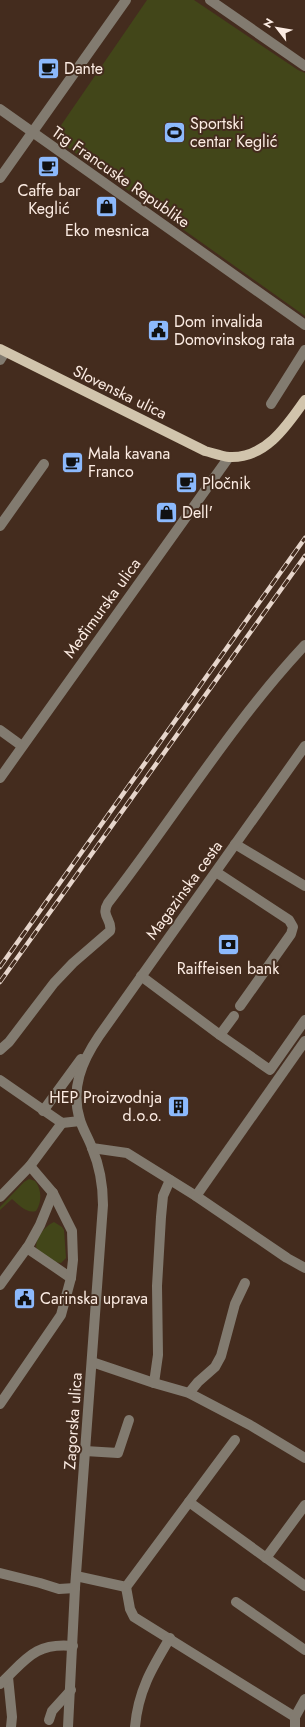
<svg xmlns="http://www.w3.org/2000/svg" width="305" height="1727" font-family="Jost,sans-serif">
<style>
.green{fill:#424619}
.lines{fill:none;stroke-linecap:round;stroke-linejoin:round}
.minor{stroke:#827b70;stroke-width:10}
.major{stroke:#d1c4ac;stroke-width:10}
.rail-casing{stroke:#e6d5cb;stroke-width:4.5}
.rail{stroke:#442c1e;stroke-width:3;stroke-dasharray:9;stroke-linecap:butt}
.labels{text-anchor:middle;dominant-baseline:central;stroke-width:4;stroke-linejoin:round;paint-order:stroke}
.poi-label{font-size:16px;fill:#fcece3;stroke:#442c1e;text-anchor:start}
.street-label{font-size:16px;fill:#fcece3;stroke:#442c1e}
</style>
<rect width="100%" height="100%" fill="#442c1e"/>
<!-- green -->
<g class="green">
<path d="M147 0H194L298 70 305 73V316L53 137Z"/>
<path d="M29 1179 35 1181C42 1189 42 1203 36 1211 27 1214 19 1205 12 1199L0 1210V1207L24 1182Z"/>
<path d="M54 1222 62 1227 64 1230 66 1258 61 1263C52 1263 40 1254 36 1247 36 1237 45 1226 54 1222Z"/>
</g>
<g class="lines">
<!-- minor -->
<g class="minor">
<path d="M210 0 305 66"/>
<path d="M0 109 305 325"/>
<path d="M0 178 126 0"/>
<path d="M0 360 5 352"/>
<path d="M271 404 305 350"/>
<path d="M0 526 44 464"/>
<path d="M0 730 22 746"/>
<path d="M0 778 229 457"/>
<path d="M235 844 305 886"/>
<path d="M216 872 289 920 293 927 291 934 240 1006"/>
<path d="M141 976 220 1035 234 1016"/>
<path d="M220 1035 270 1070 305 1020"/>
<path d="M0 1050 9 1042 54 983 73 963 110 931C113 920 100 916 108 903 174 818 231 724 305 645"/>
<path d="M0 1080 62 1123 80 1121"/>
<path d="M43 1111 81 1059"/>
<path d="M92 1148 127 1153 196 1196 287 1258 305 1268"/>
<path d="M196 1196 305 1041"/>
<path d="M0 1197 30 1166 62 1123"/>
<path d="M27 1248 71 1278"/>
<path d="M0 1285 29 1245 40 1225 53 1193"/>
<path d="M92 1362 154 1383 189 1393 250 1425 305 1458"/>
<path d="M154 1383 158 1355 157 1286 161 1217 163 1196 170 1180"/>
<path d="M189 1393 198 1382 215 1367 221 1356 235 1304 245 1283"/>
<path d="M0 1404 61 1315 71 1278 73 1260 72 1231 53 1193 30 1166"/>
<path d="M85 1451 118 1453 129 1420"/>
<path d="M189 1502 305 1586"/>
<path d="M266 1558 305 1505"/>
<path d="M0 1573 40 1583 59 1589 75 1588"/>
<path d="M76 1576 126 1587 235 1440"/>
<path d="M126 1587 130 1609 134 1617 295 1717"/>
<path d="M236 1602 305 1650"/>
<path d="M8 1677 12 1717 11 1727"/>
<path d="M0 1684C25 1661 34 1642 73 1646"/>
<path d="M49 1720 52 1711 71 1690"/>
<path d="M68 1727 75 1588 103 1205C103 1185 100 1167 92 1148 89 1139 83 1130 80 1120 70 1089 82 1061 99 1036L305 746"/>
<path d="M135 1727C138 1691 152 1668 170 1638"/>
<path d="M295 1727V1717L305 1699"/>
</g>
<!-- major -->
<path class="major" d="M0 349 205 451C213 453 221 456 229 457 265 459 287 426 305 400"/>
<defs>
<g id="rail">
<path d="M0 967 305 538"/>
<path d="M0 982 305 556"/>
</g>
</defs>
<!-- rail casing -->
<use href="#rail" class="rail-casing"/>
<!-- rail -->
<use href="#rail" class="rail"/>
</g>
<!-- icons -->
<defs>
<symbol id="cafe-square" viewBox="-11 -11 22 22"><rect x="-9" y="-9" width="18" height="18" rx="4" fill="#8cb9fc" stroke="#442c1e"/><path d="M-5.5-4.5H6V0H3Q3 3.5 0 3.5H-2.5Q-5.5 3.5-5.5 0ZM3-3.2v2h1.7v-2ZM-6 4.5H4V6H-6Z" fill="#111"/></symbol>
<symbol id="stadium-square" viewBox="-11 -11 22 22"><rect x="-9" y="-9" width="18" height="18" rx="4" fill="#8cb9fc" stroke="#442c1e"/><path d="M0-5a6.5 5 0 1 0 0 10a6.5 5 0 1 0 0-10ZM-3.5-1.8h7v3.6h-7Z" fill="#111"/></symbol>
<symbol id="shop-square" viewBox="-11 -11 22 22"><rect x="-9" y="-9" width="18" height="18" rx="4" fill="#8cb9fc" stroke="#442c1e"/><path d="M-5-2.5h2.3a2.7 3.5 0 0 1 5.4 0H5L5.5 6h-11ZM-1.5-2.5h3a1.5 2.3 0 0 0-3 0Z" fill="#111"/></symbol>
<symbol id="civic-square" viewBox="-11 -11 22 22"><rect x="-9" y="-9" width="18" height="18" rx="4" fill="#8cb9fc" stroke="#442c1e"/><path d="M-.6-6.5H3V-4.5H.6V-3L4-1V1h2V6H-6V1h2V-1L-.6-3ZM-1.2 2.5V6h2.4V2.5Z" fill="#111"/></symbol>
<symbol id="bank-square" viewBox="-11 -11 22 22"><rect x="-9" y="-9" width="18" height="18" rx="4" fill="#8cb9fc" stroke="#442c1e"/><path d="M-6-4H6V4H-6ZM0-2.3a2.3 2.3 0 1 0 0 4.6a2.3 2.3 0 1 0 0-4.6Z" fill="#111"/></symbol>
<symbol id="building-square" viewBox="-11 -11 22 22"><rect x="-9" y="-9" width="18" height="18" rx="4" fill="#8cb9fc" stroke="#442c1e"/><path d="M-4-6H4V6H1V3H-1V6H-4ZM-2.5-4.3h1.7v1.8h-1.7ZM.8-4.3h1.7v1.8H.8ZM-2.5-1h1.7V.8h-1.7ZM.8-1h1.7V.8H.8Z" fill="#111"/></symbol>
</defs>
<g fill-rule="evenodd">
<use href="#cafe-square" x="36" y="56" width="25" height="25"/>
<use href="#stadium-square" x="162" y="120" width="25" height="25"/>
<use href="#cafe-square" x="36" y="154" width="25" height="25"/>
<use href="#shop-square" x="94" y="194" width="25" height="25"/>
<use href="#civic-square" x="146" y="318" width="25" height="25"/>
<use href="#cafe-square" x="60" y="450" width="25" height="25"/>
<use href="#cafe-square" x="174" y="470" width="25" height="25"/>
<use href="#shop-square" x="154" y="500" width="25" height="25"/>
<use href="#bank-square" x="216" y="932" width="25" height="25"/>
<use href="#building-square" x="166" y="1094" width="25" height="25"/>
<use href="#civic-square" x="12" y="1286" width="25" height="25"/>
</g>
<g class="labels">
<!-- poi labels -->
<g class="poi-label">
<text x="64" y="68">Dante</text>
<text x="190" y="123">Sportski<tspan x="190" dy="18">centar Keglić</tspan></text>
<text x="49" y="190" text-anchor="middle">Caffe bar<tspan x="49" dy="18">Keglić</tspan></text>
<text x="107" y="230" text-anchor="middle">Eko mesnica</text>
<text x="174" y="321">Dom invalida<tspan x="174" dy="18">Domovinskog rata</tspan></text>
<text x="88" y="453">Mala kavana<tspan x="88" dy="18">Franco</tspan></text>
<text x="202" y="483">Pločnik</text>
<text x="182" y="512">Dell'</text>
<text x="228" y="968" text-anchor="middle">Raiffeisen bank</text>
<text x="162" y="1097" text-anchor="end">HEP Proizvodnja<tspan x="162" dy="18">d.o.o.</tspan></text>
<text x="40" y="1298">Carinska uprava</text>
</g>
<!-- street labels -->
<g class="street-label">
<text transform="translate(121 177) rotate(35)">Trg Francuske Republike</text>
<text transform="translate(120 392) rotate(26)">Slovenska ulica</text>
<text transform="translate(102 608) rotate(-54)">Međimurska ulica</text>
<text transform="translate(184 890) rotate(-54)">Magazinska cesta</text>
<text transform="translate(73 1421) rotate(-86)">Zagorska ulica</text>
</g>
</g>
<!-- north arrow -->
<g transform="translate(277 28) rotate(301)" stroke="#442c1e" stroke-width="3" paint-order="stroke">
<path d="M0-3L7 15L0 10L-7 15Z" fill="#fcece3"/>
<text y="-6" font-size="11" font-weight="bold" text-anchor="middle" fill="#fcece3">N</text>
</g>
</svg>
